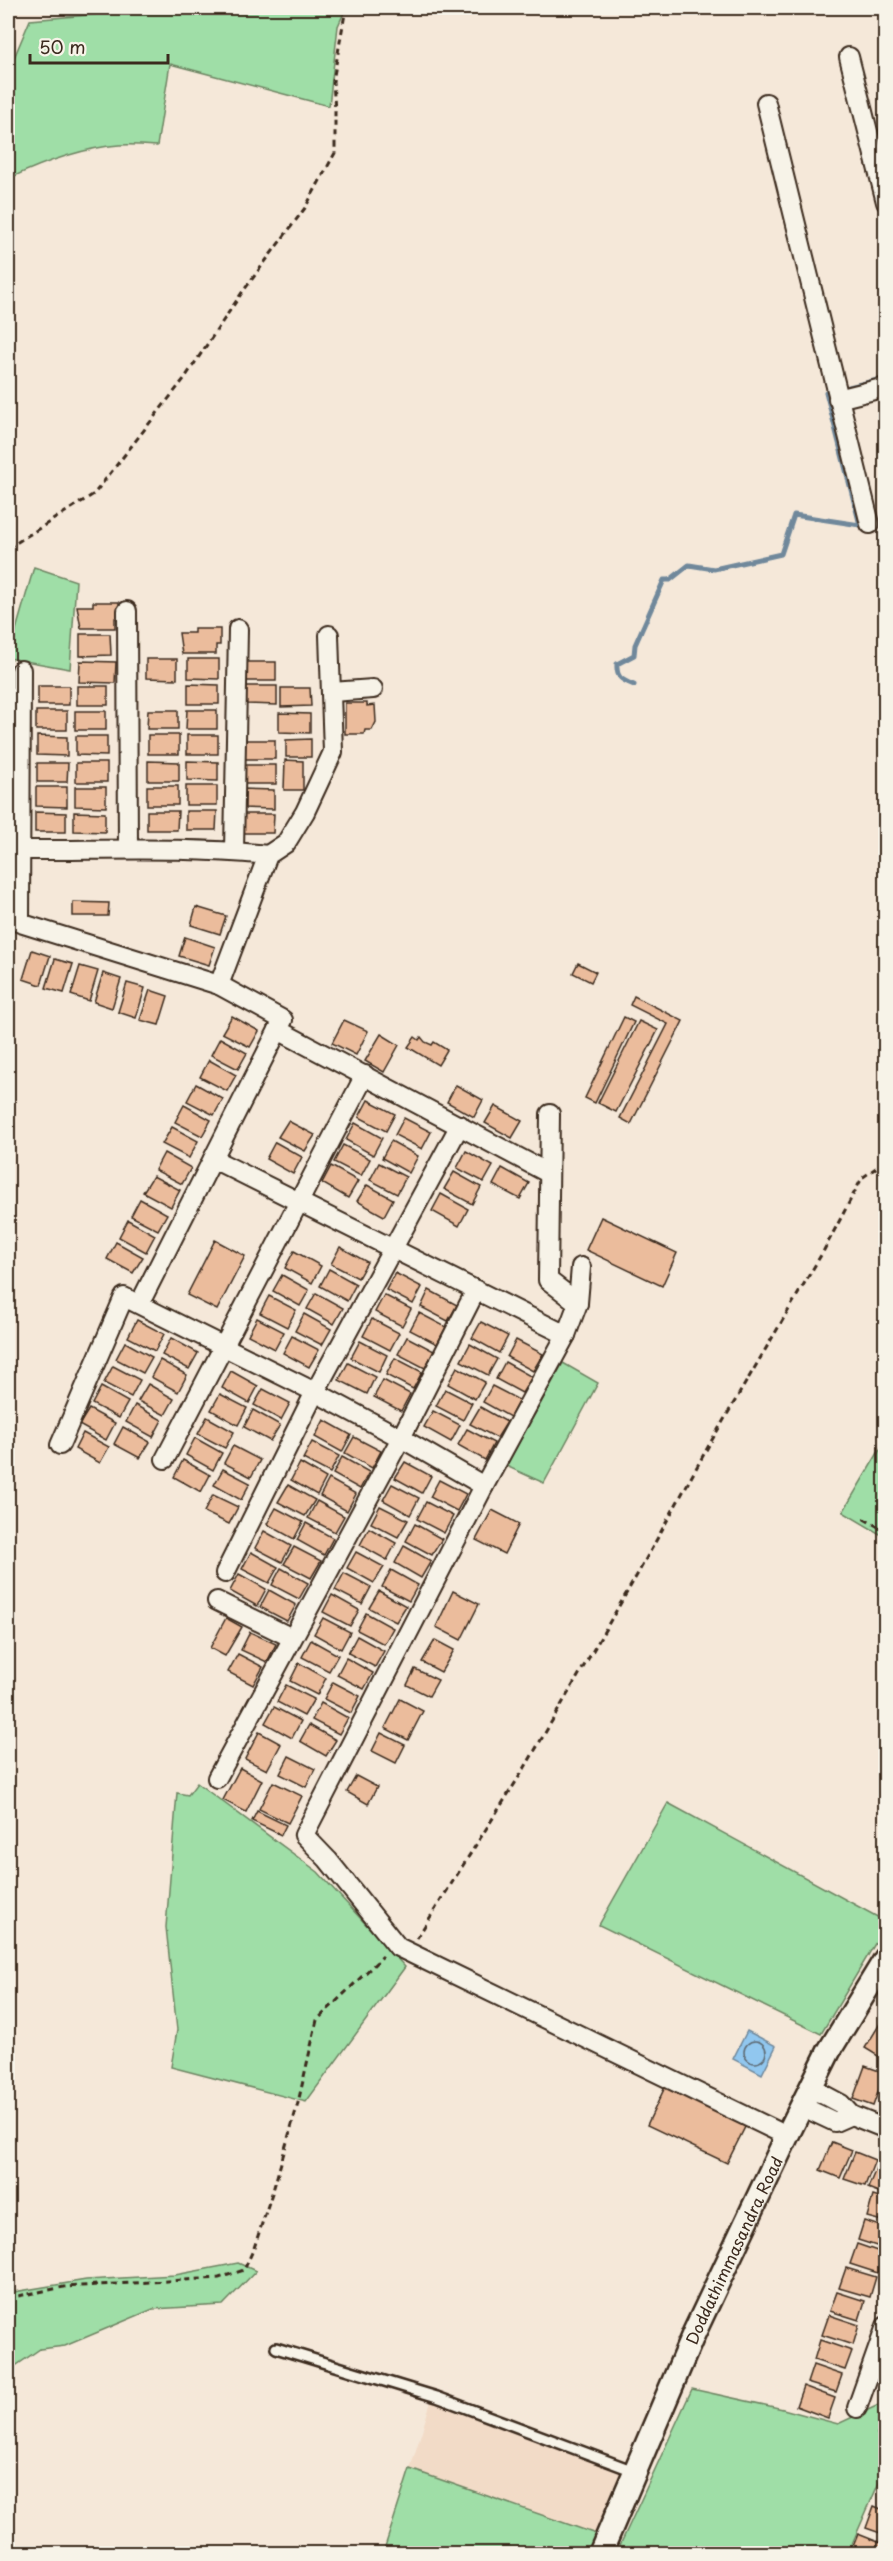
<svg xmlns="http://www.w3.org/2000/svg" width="893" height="2561" font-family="'Playpen Sans',sans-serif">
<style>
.built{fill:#f2dbc7}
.green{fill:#9fdea7;stroke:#6d8462;stroke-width:1.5}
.water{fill:#91c7ef;stroke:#6f889b;stroke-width:1.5}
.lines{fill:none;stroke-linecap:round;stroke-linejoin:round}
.shore{stroke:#5d6972;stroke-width:1.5}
.stream{stroke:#6f889b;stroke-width:5}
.building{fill:#ebbc9c;stroke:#3b2a1e;stroke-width:1.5}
.service-casing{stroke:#3b2a1e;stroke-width:14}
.minor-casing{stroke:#3b2a1e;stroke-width:22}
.tertiary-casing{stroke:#3b2a1e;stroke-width:27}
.path{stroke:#3b2a1e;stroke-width:3;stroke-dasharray:6 4.5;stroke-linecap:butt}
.service{stroke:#f7f3e8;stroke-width:9}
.minor{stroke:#f7f3e8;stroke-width:18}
.tertiary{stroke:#f7f3e8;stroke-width:22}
.labels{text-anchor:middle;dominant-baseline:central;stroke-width:5;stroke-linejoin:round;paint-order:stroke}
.street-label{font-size:16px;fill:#3b2a1e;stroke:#f7f3e8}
</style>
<rect width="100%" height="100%" fill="#f5e8d9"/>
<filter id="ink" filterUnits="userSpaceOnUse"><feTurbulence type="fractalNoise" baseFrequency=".0167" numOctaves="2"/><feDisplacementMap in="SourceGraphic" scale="12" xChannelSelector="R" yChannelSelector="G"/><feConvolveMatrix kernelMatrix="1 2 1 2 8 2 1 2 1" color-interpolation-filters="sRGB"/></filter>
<g filter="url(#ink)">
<!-- built -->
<path class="built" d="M434 2392 628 2463 596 2534 410 2469Z"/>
<!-- green -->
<g class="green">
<path d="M113 8H346L338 26 329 106 170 64 157 146C144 145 131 144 119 145 82 148 42 163 8 179V72L30 20 112 13Z"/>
<path d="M34 567 76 581 70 669 8 658Z"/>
<path d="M563 1363 598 1383 544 1483 506 1466Z"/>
<path d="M885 1441 886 1537H885L843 1512Z"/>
<path d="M197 1783 318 1872 405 1967 306 2102 171 2067 177 2030 166 1927 177 1793 188 1795Z"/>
<path d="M668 1803 885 1921V1927L821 2034 599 1925Z"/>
<path d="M238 2263 256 2271 223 2305 153 2309 65 2346 40 2349 8 2371V2293L86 2280 175 2275Z"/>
<path d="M692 2389 783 2409 838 2424 885 2402V2425L877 2434 885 2439V2469L848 2553 616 2554Z"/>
<path d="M410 2469 596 2534 588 2553H383Z"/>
</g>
<!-- water -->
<path class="water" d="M747 2031 776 2046 762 2074 733 2059Z"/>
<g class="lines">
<!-- shore -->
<circle class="shore" cx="755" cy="2052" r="11"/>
<!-- stream -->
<g class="stream">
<path d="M849 387 886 378"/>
<path d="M634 685C622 680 616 678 617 664L634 655 635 645 664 580H670L689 565 714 569 781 554 794 515 860 525 826 392"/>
</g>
</g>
<!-- building -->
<g class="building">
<path d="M93 602H119V618H115V628H81L77 606H93Z"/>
<path d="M194 629H220V645H216V654H182L179 633H194Z"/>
<path d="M80 634H110L111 655 80 656Z"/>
<path d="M146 659H177V679L146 678Z"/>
<path d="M188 659H219V679L188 678Z"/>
<path d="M80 661 116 662 115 683 79 682Z"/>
<rect x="245" y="662" width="31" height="19"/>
<path d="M188 684 219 685V704H188Z"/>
<rect x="38" y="686" width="31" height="19"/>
<rect x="77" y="686" width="31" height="19"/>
<path d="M246 686H277V705L246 704Z"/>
<path d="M281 688H310L311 706 281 707Z"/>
<path d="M345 703H367V706L375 705 376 722 372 730H365L364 734H345Z"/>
<path d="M148 710H178V729H147Z"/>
<path d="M187 710H217V729H186Z"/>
<rect x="36" y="711" width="31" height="19"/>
<rect x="75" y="711" width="31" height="19"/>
<path d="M279 713 310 714V733L279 732Z"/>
<rect x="148" y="735" width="31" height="19"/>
<rect x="187" y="735" width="31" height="19"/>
<path d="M37 736 67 737V756L37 755Z"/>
<path d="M76 736H107V756L76 755Z"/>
<path d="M311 739V757H286V740Z"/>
<rect x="244" y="740" width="31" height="19"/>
<path d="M285 760 303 761V790H284Z"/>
<path d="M148 761 179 762V781H148Z"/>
<path d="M187 761 218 762V781L187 780Z"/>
<path d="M37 763H68L67 782H37Z"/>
<rect x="76" y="763" width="31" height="19"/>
<rect x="245" y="765" width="31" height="19"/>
<rect x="147" y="786" width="31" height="19"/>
<rect x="186" y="786" width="31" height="19"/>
<path d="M36 787H67V807L36 806Z"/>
<path d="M75 787H106V807L75 806Z"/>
<path d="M243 789 274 790V809L243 808Z"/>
<path d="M147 811H178L177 830H147Z"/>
<path d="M186 811H217L216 830H186Z"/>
<path d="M35 812 66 813V832H35Z"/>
<path d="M74 812 105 813V832L74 831Z"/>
<path d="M243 814H274L273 833H242Z"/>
<path d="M73 902 109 903 108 916H73Z"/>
<path d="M196 907 226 916 220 934 191 925Z"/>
<path d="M185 937 215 947 209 965 179 956Z"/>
<path d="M32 950 50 956 41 985 23 979Z"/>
<path d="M55 959 73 964 64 993 46 988Z"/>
<path d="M578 963 596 972 591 982 573 973Z"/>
<path d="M80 966 98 971 89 1001 71 995Z"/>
<path d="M103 973 121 979 112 1008 94 1002Z"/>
<path d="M127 983 145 988 136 1018 118 1012Z"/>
<path d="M150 990 168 996 159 1025 140 1020Z"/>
<path d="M634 996 683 1021 631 1124 620 1118 668 1024 630 1005Z"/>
<path d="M232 1016 259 1031 250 1047 222 1033Z"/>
<path d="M624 1017 634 1022 595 1103 585 1098Z"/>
<path d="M344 1020 368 1031 356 1055 332 1043Z"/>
<path d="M639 1021 658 1030 616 1112 598 1103Z"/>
<path d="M381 1034 399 1045 384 1072 365 1061Z"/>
<path d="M415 1037 419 1040 421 1037 425 1042 432 1045 434 1042 447 1050 438 1065 408 1047Z"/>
<path d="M220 1038 247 1053 238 1069 211 1055Z"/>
<path d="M209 1060 236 1075 227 1091 200 1077Z"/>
<path d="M196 1084 223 1099 214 1115 187 1101Z"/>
<path d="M456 1085 483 1100 474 1117 447 1102Z"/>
<path d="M368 1100 395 1114 386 1131 359 1117Z"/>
<path d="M184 1105 211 1120 202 1136 175 1122Z"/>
<path d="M495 1106 522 1121 512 1138 485 1123Z"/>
<path d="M404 1118 431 1132 422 1149 395 1135Z"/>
<path d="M288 1121 315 1135 305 1151 278 1137Z"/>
<path d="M355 1123 382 1138 373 1155 346 1140Z"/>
<path d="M172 1127 198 1141 189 1158 162 1144Z"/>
<path d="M391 1141 418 1156 409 1173 382 1158Z"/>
<path d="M275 1142 302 1157 293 1174 266 1159Z"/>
<path d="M343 1145 370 1159 361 1176 334 1162Z"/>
<path d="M466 1151 493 1166 484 1182 457 1168Z"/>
<path d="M164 1153 191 1168 182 1184 155 1170Z"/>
<path d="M379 1163 406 1177 397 1194 370 1180Z"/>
<path d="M331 1166 358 1181 348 1198 322 1183Z"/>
<path d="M502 1168 529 1183 520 1199 493 1185Z"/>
<path d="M454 1172 481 1187 472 1204 444 1189Z"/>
<path d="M153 1176 180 1190 171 1207 143 1192Z"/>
<path d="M367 1185 393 1199 384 1216 357 1201Z"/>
<path d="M441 1194 468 1209 459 1226 432 1211Z"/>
<path d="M140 1199 167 1214 158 1230 131 1216Z"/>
<path d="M601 1217 677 1253 662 1286 586 1250Z"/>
<path d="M128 1220 155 1235 146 1252 119 1237Z"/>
<path d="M215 1240 245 1256 217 1310 187 1295Z"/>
<path d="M116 1242 143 1257 133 1273 107 1259Z"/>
<path d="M340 1247 367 1262 358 1278 331 1264Z"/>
<path d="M294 1251 321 1266 312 1283 285 1268Z"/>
<path d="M329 1269 356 1284 347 1301 320 1286Z"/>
<path d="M395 1273 422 1287 413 1304 386 1290Z"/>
<path d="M282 1275 309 1290 300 1306 273 1291Z"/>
<path d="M429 1290 457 1305 448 1321 421 1307Z"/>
<path d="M316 1293 343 1308 334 1324 307 1309Z"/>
<path d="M384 1295 411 1309 402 1326 375 1312Z"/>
<path d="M269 1296 296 1310 287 1327 260 1313Z"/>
<path d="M419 1313 446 1327 437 1344 410 1330Z"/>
<path d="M304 1314 331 1329 322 1345 295 1331Z"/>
<path d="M257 1318 284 1332 275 1349 248 1335Z"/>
<path d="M372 1319 399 1333 390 1350 363 1336Z"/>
<path d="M137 1320 164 1334 155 1351 128 1337Z"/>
<path d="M481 1322 508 1336 499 1353 472 1338Z"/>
<path d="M292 1336 319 1350 309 1367 283 1353Z"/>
<path d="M407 1337 434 1351 425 1368 398 1354Z"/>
<path d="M171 1338 198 1353 189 1369 162 1355Z"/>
<path d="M516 1340 543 1354 533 1371 507 1357Z"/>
<path d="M360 1341 387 1355 379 1372 351 1358Z"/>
<path d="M125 1342 152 1357 143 1373 116 1359Z"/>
<path d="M470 1344 497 1359 488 1375 461 1361Z"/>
<path d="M395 1358 422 1372 413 1389 386 1375Z"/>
<path d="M160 1360 187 1375 178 1392 151 1377Z"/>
<path d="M505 1362 532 1377 522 1393 496 1379Z"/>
<path d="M348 1363 375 1377 367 1394 339 1380Z"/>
<path d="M113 1366 140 1380 131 1397 104 1383Z"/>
<path d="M457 1367 485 1382 475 1399 448 1384Z"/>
<path d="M231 1371 258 1386 249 1403 222 1388Z"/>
<path d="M383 1380 410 1394 401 1411 374 1397Z"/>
<path d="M148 1384 174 1399 165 1415 138 1401Z"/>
<path d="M492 1386 519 1400 510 1417 483 1402Z"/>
<path d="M101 1387 128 1402 119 1418 92 1404Z"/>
<path d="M263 1389 290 1403 281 1420 254 1405Z"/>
<path d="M445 1389 472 1403 463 1420 436 1406Z"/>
<path d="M220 1394 247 1408 238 1425 211 1410Z"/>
<path d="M135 1405 162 1420 153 1437 126 1422Z"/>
<path d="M480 1407 507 1422 497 1438 470 1424Z"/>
<path d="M89 1409 115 1423 106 1440 79 1425Z"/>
<path d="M253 1410 280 1425 270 1441 244 1427Z"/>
<path d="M433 1411 460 1425 451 1442 424 1427Z"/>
<path d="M207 1417 234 1432 225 1448 198 1434Z"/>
<path d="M324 1420 351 1435 342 1452 315 1437Z"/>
<path d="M123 1427 150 1442 140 1458 114 1444Z"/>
<path d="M467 1429 494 1443 485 1460 458 1445Z"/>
<path d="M83 1433 109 1447 100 1463 75 1449Z"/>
<path d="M354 1437 381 1451 372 1468 345 1453Z"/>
<path d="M195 1438 222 1453 213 1470 186 1455Z"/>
<path d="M312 1442 339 1456 330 1473 303 1459Z"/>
<path d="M233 1446 260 1460 251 1477 224 1463Z"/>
<path d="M342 1457 369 1472 360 1489 333 1474Z"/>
<path d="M183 1460 210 1475 201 1492 174 1477Z"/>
<path d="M405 1462 431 1476 422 1493 395 1478Z"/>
<path d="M300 1463 326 1478 317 1495 291 1480Z"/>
<path d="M223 1469 250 1483 241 1500 214 1485Z"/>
<path d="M329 1479 356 1494 347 1511 320 1496Z"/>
<path d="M439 1480 466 1494 457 1511 430 1497Z"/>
<path d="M392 1484 419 1498 410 1515 383 1500Z"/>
<path d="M288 1485 315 1500 305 1516 278 1502Z"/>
<path d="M213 1495 238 1507 229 1524 204 1512Z"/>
<path d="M317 1501 344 1516 335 1532 308 1518Z"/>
<path d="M426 1502 453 1516 444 1533 417 1519Z"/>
<path d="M380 1506 408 1520 398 1537 371 1523Z"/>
<path d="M276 1508 303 1522 294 1539 267 1524Z"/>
<path d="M492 1510 519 1524 504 1554 476 1540Z"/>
<path d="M306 1523 333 1538 324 1555 297 1540Z"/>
<path d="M415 1524 442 1539 432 1555 406 1541Z"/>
<path d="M369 1528 396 1543 387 1560 360 1545Z"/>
<path d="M264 1531 291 1546 282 1562 255 1548Z"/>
<path d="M404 1546 431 1561 421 1578 395 1563Z"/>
<path d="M294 1547 321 1561 311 1578 284 1564Z"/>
<path d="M251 1552 278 1567 269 1583 242 1569Z"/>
<path d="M356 1552 384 1567 374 1583 347 1568Z"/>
<path d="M281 1568 308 1583 299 1599 272 1585Z"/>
<path d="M391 1570 418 1585 409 1601 382 1587Z"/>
<path d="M344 1573 371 1587 362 1604 335 1590Z"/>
<path d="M239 1574 266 1589 257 1606 230 1591Z"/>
<path d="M269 1590 296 1605 287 1621 260 1607Z"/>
<path d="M379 1591 406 1606 396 1622 369 1608Z"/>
<path d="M453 1591 479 1604 461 1640 436 1627Z"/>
<path d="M332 1595 359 1610 350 1626 323 1612Z"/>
<path d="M366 1613 393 1628 384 1644 357 1630Z"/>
<path d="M226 1618 242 1627 225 1656 210 1648Z"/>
<path d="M323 1618 350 1632 341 1649 314 1634Z"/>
<path d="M250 1632 276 1644 267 1662 241 1650Z"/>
<path d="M357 1636 384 1651 375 1667 348 1653Z"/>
<path d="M311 1640 338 1655 329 1671 302 1657Z"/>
<path d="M435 1640 454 1650 441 1672 422 1662Z"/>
<path d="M238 1654 263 1667 253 1685 228 1672Z"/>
<path d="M346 1658 373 1673 364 1689 337 1675Z"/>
<path d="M299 1663 326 1678 317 1695 290 1681Z"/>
<path d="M415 1669 438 1680 429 1696 407 1685Z"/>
<path d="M333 1682 360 1696 351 1713 324 1699Z"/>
<path d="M286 1685 314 1699 304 1716 277 1702Z"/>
<path d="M400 1699 423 1711 408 1740 385 1728Z"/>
<path d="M321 1703 348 1718 339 1734 312 1720Z"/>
<path d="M274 1707 301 1721 292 1738 265 1723Z"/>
<path d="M309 1725 336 1740 326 1756 300 1741Z"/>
<path d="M259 1732 281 1744 267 1770 245 1759Z"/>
<path d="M381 1733 405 1745 396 1763 372 1751Z"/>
<path d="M289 1756 315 1769 306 1787 280 1774Z"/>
<path d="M240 1768 262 1780 246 1812 223 1800Z"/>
<path d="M356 1776 377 1787 368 1804 347 1792Z"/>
<path d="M273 1782 302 1796 288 1823 259 1809Z"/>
<path d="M257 1811 286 1825 281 1835 252 1821Z"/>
<path d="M886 2014V2055L883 2059 865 2048Z"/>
<path d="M865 2066 885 2073 873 2106 853 2099Z"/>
<path d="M666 2085 747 2123 727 2163 647 2125Z"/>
<path d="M832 2142 852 2150 840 2178 820 2170Z"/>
<path d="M855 2152 875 2160 865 2186 844 2179Z"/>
<path d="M880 2159 886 2162V2195L868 2188Z"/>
<path d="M873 2196 886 2200V2222L867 2217Z"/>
<path d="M864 2221 886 2228V2249L858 2240Z"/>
<path d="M857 2244 886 2254 881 2274 850 2264Z"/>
<path d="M846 2268 876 2277 870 2297 839 2288Z"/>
<path d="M837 2292 865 2301 859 2320 830 2311Z"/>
<path d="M829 2315 859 2325 853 2345 822 2335Z"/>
<path d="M820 2340 852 2351 845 2370 814 2360Z"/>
<path d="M813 2365 842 2375 836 2392 807 2383Z"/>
<path d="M803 2386 835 2398 828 2418 796 2406Z"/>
<path d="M874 2506 886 2511V2535L866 2528Z"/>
<path d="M858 2534 886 2545V2554H850Z"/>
</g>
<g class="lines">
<defs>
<path id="service" d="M276 2348 437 2397 634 2471"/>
<g id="minor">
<path d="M849 57 886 202"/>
<path d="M766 103 870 524"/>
<path d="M838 399 886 387"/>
<path d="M127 611 128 849"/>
<path d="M21 670 20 923 219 985 283 1020 140 1303"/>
<path d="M332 692 373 689"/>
<path d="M9 850C96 851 182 846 268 855"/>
<path d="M234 851 238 629"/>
<path d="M219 985 268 855 286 843 305 812 333 752 329 635"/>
<path d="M278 1030 548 1173"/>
<path d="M550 1114 548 1280 578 1303"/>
<path d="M213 1159 566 1335"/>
<path d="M581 1267 578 1303 566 1335 484 1486 304 1835 328 1860 398 1947 787 2136"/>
<path d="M60 1445 124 1297 315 1392 401 1438 484 1486"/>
<path d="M165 1459 365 1075"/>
<path d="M225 1573 315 1392 460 1125"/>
<path d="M217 1601 292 1638"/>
<path d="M217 1778 401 1438 476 1290"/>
<path d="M811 2088 841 2104 851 2115 886 2129"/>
<path d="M803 2107 835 2122 851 2115"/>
<path d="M857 2408 886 2326"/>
</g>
<g id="tertiary">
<path id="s1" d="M600 2554 694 2333 787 2136 829 2051 886 1958"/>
</g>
</defs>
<!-- service casing -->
<use href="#service" class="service-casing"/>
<!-- minor casing -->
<use href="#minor" class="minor-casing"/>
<!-- tertiary casing -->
<use href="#tertiary" class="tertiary-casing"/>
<!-- path -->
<g class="path">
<path d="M8 548 94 494 184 379 241 294 305 208 335 153V111L333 81 346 8"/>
<path d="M864 1519 886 1531"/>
<path d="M417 1938 524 1769 637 1575 709 1445 824 1250 862 1178 880 1165 886 1158"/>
<path d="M8 2298 64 2287 219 2278 244 2270 254 2248 274 2187 297 2107 317 2020 383 1956"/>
</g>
<!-- service -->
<use href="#service" class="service"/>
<!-- minor -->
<use href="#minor" class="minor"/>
<!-- tertiary -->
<use href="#tertiary" class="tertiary"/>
</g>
</g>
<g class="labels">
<!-- street labels -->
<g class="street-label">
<text stroke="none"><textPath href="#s1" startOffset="332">Doddathimmasandra Road</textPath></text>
</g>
</g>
<!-- margin -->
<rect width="893" height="2561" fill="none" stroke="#f7f3e8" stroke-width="30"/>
<rect x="15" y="15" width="863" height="2531" fill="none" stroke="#3b2a1e" stroke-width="2" filter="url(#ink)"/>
<!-- scale -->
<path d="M30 54v9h138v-9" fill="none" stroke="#3b2a1e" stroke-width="3"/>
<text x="39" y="54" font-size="18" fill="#3b2a1e" stroke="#f7f3e8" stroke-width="4.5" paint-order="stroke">50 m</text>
</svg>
